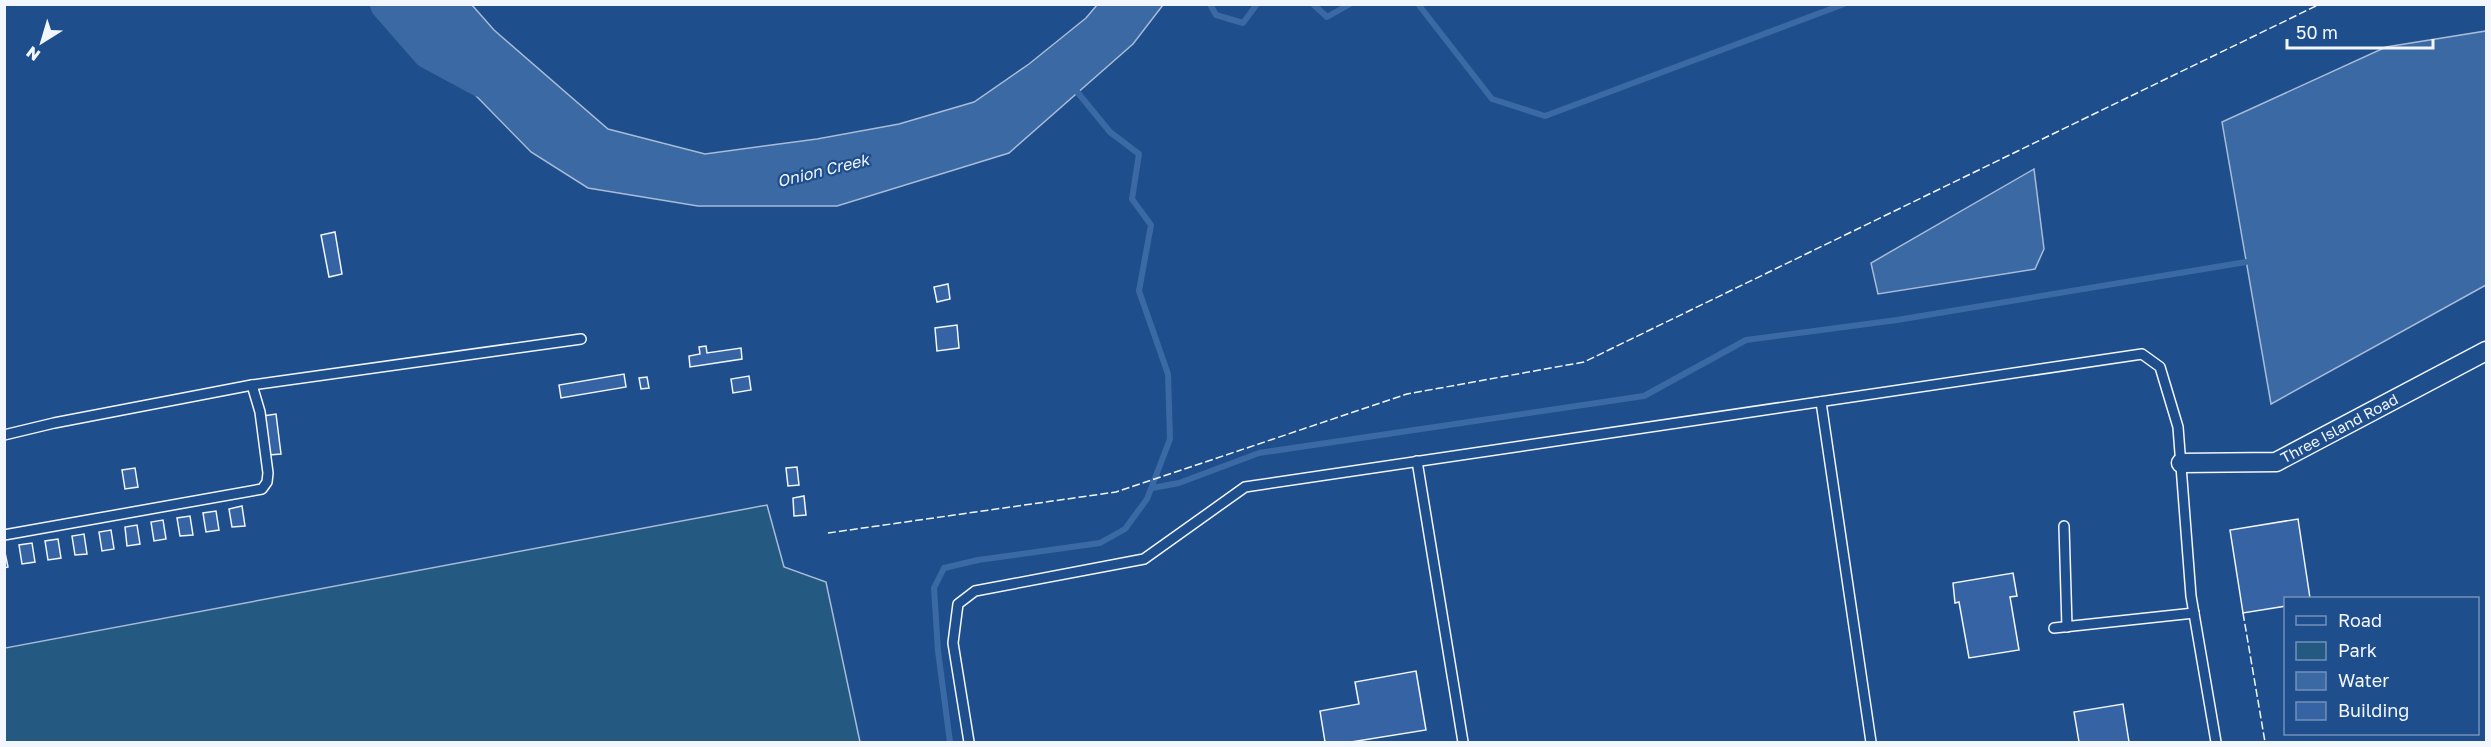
<svg xmlns="http://www.w3.org/2000/svg" width="2491" height="747" font-family="'Golos Text',sans-serif">
<style>
.green{fill:#245a82;stroke:#a8bbd7;stroke-width:1.5}
.water{fill:#3b69a3;stroke:#a8bbd7;stroke-width:1.5}
.lines{fill:none;stroke-linecap:round;stroke-linejoin:round}
.stream{stroke:#3b69a3;stroke-width:6}
.river{stroke:#3b69a3;stroke-width:34}
.building{fill:#3563a3;stroke:#f2f6ff;stroke-width:1.5}
.service-casing{stroke:#f2f6ff;stroke-width:12}
.minor-casing{stroke:#f2f6ff;stroke-width:21}
.service{stroke:#1f4e8c;stroke-width:9}
.minor{stroke:#1f4e8c;stroke-width:18}
.fence{stroke:#f2f6ff;stroke-width:1.5;stroke-dasharray:8 3;stroke-linecap:butt}
.labels{text-anchor:middle;dominant-baseline:central;stroke-width:4.5;stroke-linejoin:round;paint-order:stroke}
.street-label{font-size:15px;fill:#f2f6ff;stroke:#1f4e8c}
.water-label{font-size:16px;font-style:italic;fill:#f2f6ff;stroke:#1f4e8c}
</style>
<rect width="100%" height="100%" fill="#1f4e8c"/>
<!-- green -->
<path class="green" d="M767 505 784 567 826 582 860 742H5V648Z"/>
<!-- water -->
<g class="water">
<path d="M394 5H472L494 30 608 129 705 154 817 139 899 124 974 102 1029 64 1086 18 1097 5H1163L1133 44 1009 153 837 206H698L588 188 531 152 439 58Z"/>
<path d="M2486 31V285L2271 404 2222 122 2386 47Z"/>
<path d="M2034 169 2044 249 2035 269 1878 294 1871 263Z"/>
</g>
<g class="lines">
<!-- stream -->
<g class="stream">
<path d="M1210 4 1216 15 1243 23 1257 4"/>
<path d="M1313 4 1327 17 1350 4"/>
<path d="M1418 4 1492 99 1545 116 1844 4"/>
<path d="M1152 488 1179 483 1259 453 1644 396 1746 340 1897 320 2246 262"/>
<path d="M950 742 938 651 934 588 944 568 978 560 1100 543 1125 529 1147 499 1170 439 1168 374 1139 291 1151 225 1132 199 1139 154 1110 132 1074 88"/>
</g>
<!-- river -->
<path class="river" d="M387 4 429 52 481 80"/>
</g>
<!-- building -->
<g class="building">
<path d="M335 232 342 274 329 277 321 235Z"/>
<path d="M948 284 950 299 937 302 934 287Z"/>
<path d="M957 325 959 348 937 351 935 328Z"/>
<path d="M706 346 707 353 741 348 742 359 690 367 689 356 700 354 699 347Z"/>
<path d="M624 374 626 387 561 398 559 385Z"/>
<path d="M749 376 751 390 733 393 731 379Z"/>
<path d="M647 377 649 388 641 389 639 378Z"/>
<path d="M276 414 281 454 269 455 263 416Z"/>
<path d="M797 467 799 485 788 486 786 468Z"/>
<path d="M135 468 138 487 125 489 122 470Z"/>
<path d="M804 496 806 515 794 516 793 498Z"/>
<path d="M242 506 245 526 232 527 229 509Z"/>
<path d="M216 511 219 530 206 532 203 513Z"/>
<path d="M190 516 193 535 180 536 177 518Z"/>
<path d="M2298 519 2310 598H2286V606L2243 613 2230 530Z"/>
<path d="M163 520 166 539 154 541 151 522Z"/>
<path d="M137 525 140 544 127 546 125 527Z"/>
<path d="M111 530 114 549 102 551 99 532Z"/>
<path d="M84 534 87 554 75 555 72 536Z"/>
<path d="M58 539 61 558 48 560 45 541Z"/>
<path d="M32 543 35 562 22 564 19 545Z"/>
<path d="M4 548 8 567 4 568Z"/>
<path d="M2013 573 2017 596 2010 597 2019 650 1969 658 1959 602 1955 603 1953 583Z"/>
<path d="M1416 671 1426 730 1351 742H1325L1320 711 1359 704 1355 682Z"/>
<path d="M2123 704 2129 742H2079L2074 712Z"/>
</g>
<g class="lines">
<defs>
<g id="service">
<path d="M1821 402 1871 742"/>
<path d="M4 435 54 423 252 385 581 339"/>
<path d="M1417 461 1463 742"/>
<path d="M2064 526 2067 627"/>
<path d="M4 535 262 489 267 482 268 473 260 412 252 385"/>
<path d="M2054 628 2194 613"/>
<path d="M969 742 953 643 958 604 975 591 1144 559 1245 487 2142 354 2160 367 2178 427 2191 596 2216 742"/>
</g>
<path id="minor" d="M2181 463 2276 462 2486 351"/>
</defs>
<!-- service casing -->
<use href="#service" class="service-casing"/>
<!-- minor casing -->
<use href="#minor" class="minor-casing"/>
<!-- service -->
<use href="#service" class="service"/>
<!-- minor -->
<use href="#minor" class="minor"/>
<!-- fence -->
<g class="fence">
<path d="M828 533 1116 492 1407 394 1584 362 2320 4"/>
<path d="M2243 613 2265 742"/>
</g>
</g>
<g class="labels">
<!-- street labels -->
<g class="street-label">
<text transform="translate(2339 428) rotate(-28)">Three Island Road</text>
</g>
<!-- water labels -->
<g class="water-label">
<text transform="translate(823 170) rotate(-14)">Onion Creek</text>
</g>
</g>
<!-- border -->
<rect width="2491" height="747" fill="none" stroke="#f2f6ff" stroke-width="12"/>
<!-- legend -->
<rect x="2284" y="597" width="195" height="138" fill="#1f4e8c" stroke="#7391ba" stroke-width="1.5"/>
<rect x="2296" y="616" width="30" height="9" fill="#1f4e8c" stroke="#7391ba" stroke-width="1.5"/>
<text x="2338" y="627" font-size="18" fill="#f2f6ff">Road</text>
<rect x="2296" y="642" width="30" height="18" fill="#245a82" stroke="#7391ba" stroke-width="1.5"/>
<text x="2338" y="657" font-size="18" fill="#f2f6ff">Park</text>
<rect x="2296" y="672" width="30" height="18" fill="#3b69a3" stroke="#7391ba" stroke-width="1.5"/>
<text x="2338" y="687" font-size="18" fill="#f2f6ff">Water</text>
<rect x="2296" y="702" width="30" height="18" fill="#3563a3" stroke="#7391ba" stroke-width="1.5"/>
<text x="2338" y="717" font-size="18" fill="#f2f6ff">Building</text>
<!-- north arrow -->
<g transform="translate(42 42) rotate(217)" stroke="#1f4e8c" stroke-width="4.5" paint-order="stroke">
<path d="M0-4.5L10 22L0 15L-10 22Z" fill="#f2f6ff"/>
<text y="-9" font-size="16" font-weight="bold" text-anchor="middle" fill="#f2f6ff">N</text>
</g>
<!-- scale -->
<path d="M2287 39v9h146v-9" fill="none" stroke="#f2f6ff" stroke-width="3"/>
<text x="2296" y="39" font-size="18" fill="#f2f6ff" stroke="#1f4e8c" stroke-width="4.5" paint-order="stroke">50 m</text>
</svg>
